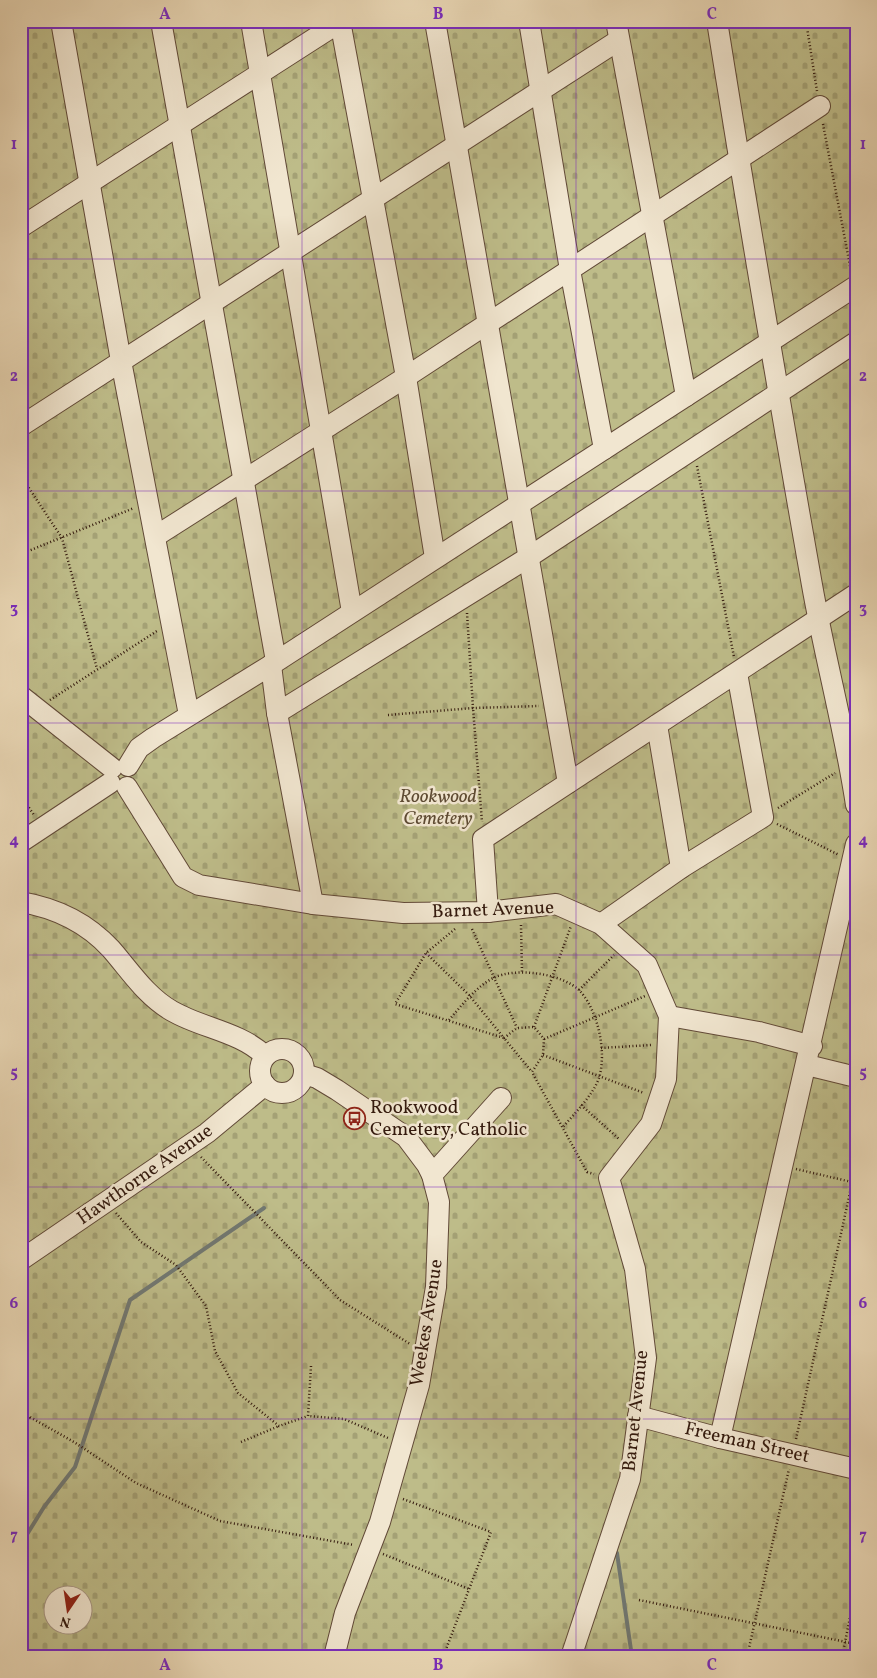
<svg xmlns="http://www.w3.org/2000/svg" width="877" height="1678" font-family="Vollkorn,serif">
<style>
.cemetery{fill:url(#cemetery-stones);stroke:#786a4b;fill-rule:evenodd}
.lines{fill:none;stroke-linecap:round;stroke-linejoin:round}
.stream{stroke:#717872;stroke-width:4}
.minor-casing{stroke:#614937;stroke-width:22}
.path{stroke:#33190d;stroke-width:2.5;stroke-dasharray:1 2.5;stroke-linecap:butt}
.minor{stroke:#f1e6d0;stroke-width:20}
.grid{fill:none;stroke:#7b2cbf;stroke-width:1;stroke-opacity:0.55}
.labels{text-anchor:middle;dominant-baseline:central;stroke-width:5;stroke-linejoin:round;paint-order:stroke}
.park-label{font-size:19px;font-style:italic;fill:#5d4a32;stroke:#f1e6d0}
.street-label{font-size:19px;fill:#33190d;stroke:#f1e6d0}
.poi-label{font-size:19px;fill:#33190d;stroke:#f1e6d0;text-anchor:start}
.neatline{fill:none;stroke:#7b2cbf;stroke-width:2}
.grid-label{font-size:16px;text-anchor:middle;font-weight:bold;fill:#7b2cbf}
</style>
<defs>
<pattern id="cemetery-stones" width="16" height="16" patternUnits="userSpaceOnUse" patternTransform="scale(1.25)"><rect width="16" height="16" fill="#bebc89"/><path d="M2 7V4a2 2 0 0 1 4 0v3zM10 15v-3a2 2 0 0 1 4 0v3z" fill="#a4a175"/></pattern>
</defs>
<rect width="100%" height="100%" fill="#ead8b6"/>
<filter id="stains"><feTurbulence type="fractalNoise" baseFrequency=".004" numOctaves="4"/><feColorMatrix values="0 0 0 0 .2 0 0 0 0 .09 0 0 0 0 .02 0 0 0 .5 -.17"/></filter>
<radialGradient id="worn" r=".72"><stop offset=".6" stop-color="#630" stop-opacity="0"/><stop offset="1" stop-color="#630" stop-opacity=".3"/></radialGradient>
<!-- cemetery -->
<path class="cemetery" d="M21 21H856V1657H21ZM52 1596H82V1626H52Z"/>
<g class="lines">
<!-- stream -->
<g class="stream">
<path d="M21 1544 44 1507 75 1467 130 1300 264 1208"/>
<path d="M617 1553 632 1657"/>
</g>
<defs>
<g id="minor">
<path d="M61 21 121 361 189 715"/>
<path d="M161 21 276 661"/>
<path d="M251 21 352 612"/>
<path d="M340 21 406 377 435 558"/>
<path d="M435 21 568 783"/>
<path d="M529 21 570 270 604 449"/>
<path d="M616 21 686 396"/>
<path d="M717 21C747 210 779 398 812 585 825 659 845 731 856 805"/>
<path d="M21 227 340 22"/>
<path d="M21 426 619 40"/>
<path d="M156 536 406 377 820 106"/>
<path d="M271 665 277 713 313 904"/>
<path d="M21 696 112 768"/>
<path d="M277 713 529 557 856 342"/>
<path d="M657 725 681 868"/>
<path d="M128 766 139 748 153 738 271 665 856 286"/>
<path d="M127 787 183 877 199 885 313 904 403 913 488 912 556 904 601 924 647 965 669 1016 666 1079 651 1124 609 1178 635 1269 646 1358 630 1479 571 1657"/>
<path d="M21 842 110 783"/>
<path d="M21 902C56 908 87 923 111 949 131 972 146 996 172 1011 201 1028 241 1032 265 1056"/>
<path d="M488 912 483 839 856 594"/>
<path d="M601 924 681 868 763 817 737 673"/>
<path d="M669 1016 759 1032 812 1046"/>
<circle cx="282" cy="1071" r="22"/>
<path d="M807 1065 856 1077"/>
<path d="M304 1074 317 1078 337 1090 406 1137 427 1165 432 1175 439 1202 436 1287 419 1385 380 1522 345 1613 334 1657"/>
<path d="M432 1175 501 1098"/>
<path d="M21 1260 207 1133 265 1085"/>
<path d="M638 1416 720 1438 856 1469"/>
<path d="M720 1438 856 844"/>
</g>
</defs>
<!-- minor casing -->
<use href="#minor" class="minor-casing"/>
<!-- path -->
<g class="path">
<path d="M806 21 817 91"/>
<path d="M21 25 36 21"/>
<path d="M823 124 851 271"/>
<path d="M697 466 734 657"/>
<path d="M21 476 62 538 97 669"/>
<path d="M21 554 134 508"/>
<path d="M467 613 473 708 539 706"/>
<path d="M50 700 157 631"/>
<path d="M388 715 473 708 482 822"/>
<path d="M21 796 34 815"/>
<path d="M778 808 835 773"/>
<path d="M777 824 839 855"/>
<path d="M521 925 522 972"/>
<path d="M455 929 426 953 395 1004 504 1038 532 1072"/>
<path d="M472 929 517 1028"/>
<path d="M426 953 469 995 504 1038 517 1028 534 1027 544 1039 543 1055 532 1072 587 1172 594 1174"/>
<path d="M579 990 614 955"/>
<path d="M449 1020C462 1005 475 988 493 978 515 967 562 973 580 991 598 1011 607 1052 599 1078 593 1095 575 1113 563 1127"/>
<path d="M534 1027 571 926"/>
<path d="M544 1039 645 996"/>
<path d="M601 1048 651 1045"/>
<path d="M543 1055 644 1093"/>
<path d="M581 1105 619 1139"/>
<path d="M201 1157 340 1300 410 1344"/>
<path d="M796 1169 856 1183"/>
<path d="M116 1213 141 1242 176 1265 206 1306 215 1351 238 1393 279 1426 308 1416"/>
<path d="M311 1366 308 1416 344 1419 388 1438"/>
<path d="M21 1412 74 1442 136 1483 220 1521 354 1545"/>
<path d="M21 1425 30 1417"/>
<path d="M796 1439 856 1165"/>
<path d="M241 1442 279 1426"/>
<path d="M403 1499 491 1532 443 1657"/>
<path d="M383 1554 469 1589"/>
<path d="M639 1600 856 1644"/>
<path d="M747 1657 789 1469"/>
<path d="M842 1657 856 1588"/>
</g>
<!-- minor -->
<use href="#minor" class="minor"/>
</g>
<!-- grid -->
<path class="grid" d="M302 21V1657M576 21V1657M21 259H856M21 491H856M21 723H856M21 955H856M21 1187H856M21 1419H856"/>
<!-- icons -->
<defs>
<symbol id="bus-ring" viewBox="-11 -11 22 22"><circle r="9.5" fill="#f1e6d0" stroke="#8f2418" stroke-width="1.5"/><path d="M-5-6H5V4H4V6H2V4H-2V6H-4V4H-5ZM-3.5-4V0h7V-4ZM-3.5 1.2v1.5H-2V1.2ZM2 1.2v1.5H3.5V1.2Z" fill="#8f2418"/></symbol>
</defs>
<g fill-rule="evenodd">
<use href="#bus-ring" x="342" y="1106" width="25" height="25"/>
</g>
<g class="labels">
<!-- park labels -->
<g class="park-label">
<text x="438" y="797">Rookwood<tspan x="438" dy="22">Cemetery</tspan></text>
</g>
<!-- street labels -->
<g class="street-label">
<text transform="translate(493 910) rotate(-2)">Barnet Avenue</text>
<text transform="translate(145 1175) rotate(-35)">Hawthorne Avenue</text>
<text transform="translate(427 1323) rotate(-81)">Weekes Avenue</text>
<text transform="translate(636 1411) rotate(-84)">Barnet Avenue</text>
<text transform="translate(747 1443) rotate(13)">Freeman Street</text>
</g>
<!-- poi labels -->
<g class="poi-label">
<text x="370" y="1108">Rookwood<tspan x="370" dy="22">Cemetery, Catholic</tspan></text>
</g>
</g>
<!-- margin -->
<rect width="877" height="1678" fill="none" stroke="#ead8b6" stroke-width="55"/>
<!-- north arrow -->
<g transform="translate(68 1610) rotate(193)"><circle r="24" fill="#f1e6d0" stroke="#a59482"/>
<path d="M0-4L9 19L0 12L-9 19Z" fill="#8f2418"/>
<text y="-8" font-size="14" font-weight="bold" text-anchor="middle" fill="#33190d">N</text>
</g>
<rect x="28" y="28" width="822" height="1622" class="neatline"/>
<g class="grid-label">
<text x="165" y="19">A</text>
<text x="438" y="19">B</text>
<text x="712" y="19">C</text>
<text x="14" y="149">1</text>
<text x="863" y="149">1</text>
<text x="14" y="381">2</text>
<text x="863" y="381">2</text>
<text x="14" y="613">3</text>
<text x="863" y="613">3</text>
<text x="14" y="845">4</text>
<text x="863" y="845">4</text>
<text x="14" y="1077">5</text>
<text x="863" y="1077">5</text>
<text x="14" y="1308">6</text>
<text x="863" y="1308">6</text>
<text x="14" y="1540">7</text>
<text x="863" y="1540">7</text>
<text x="165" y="1670">A</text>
<text x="438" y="1670">B</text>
<text x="712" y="1670">C</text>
</g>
<rect width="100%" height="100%" filter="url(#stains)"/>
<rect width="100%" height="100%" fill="url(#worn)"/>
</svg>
